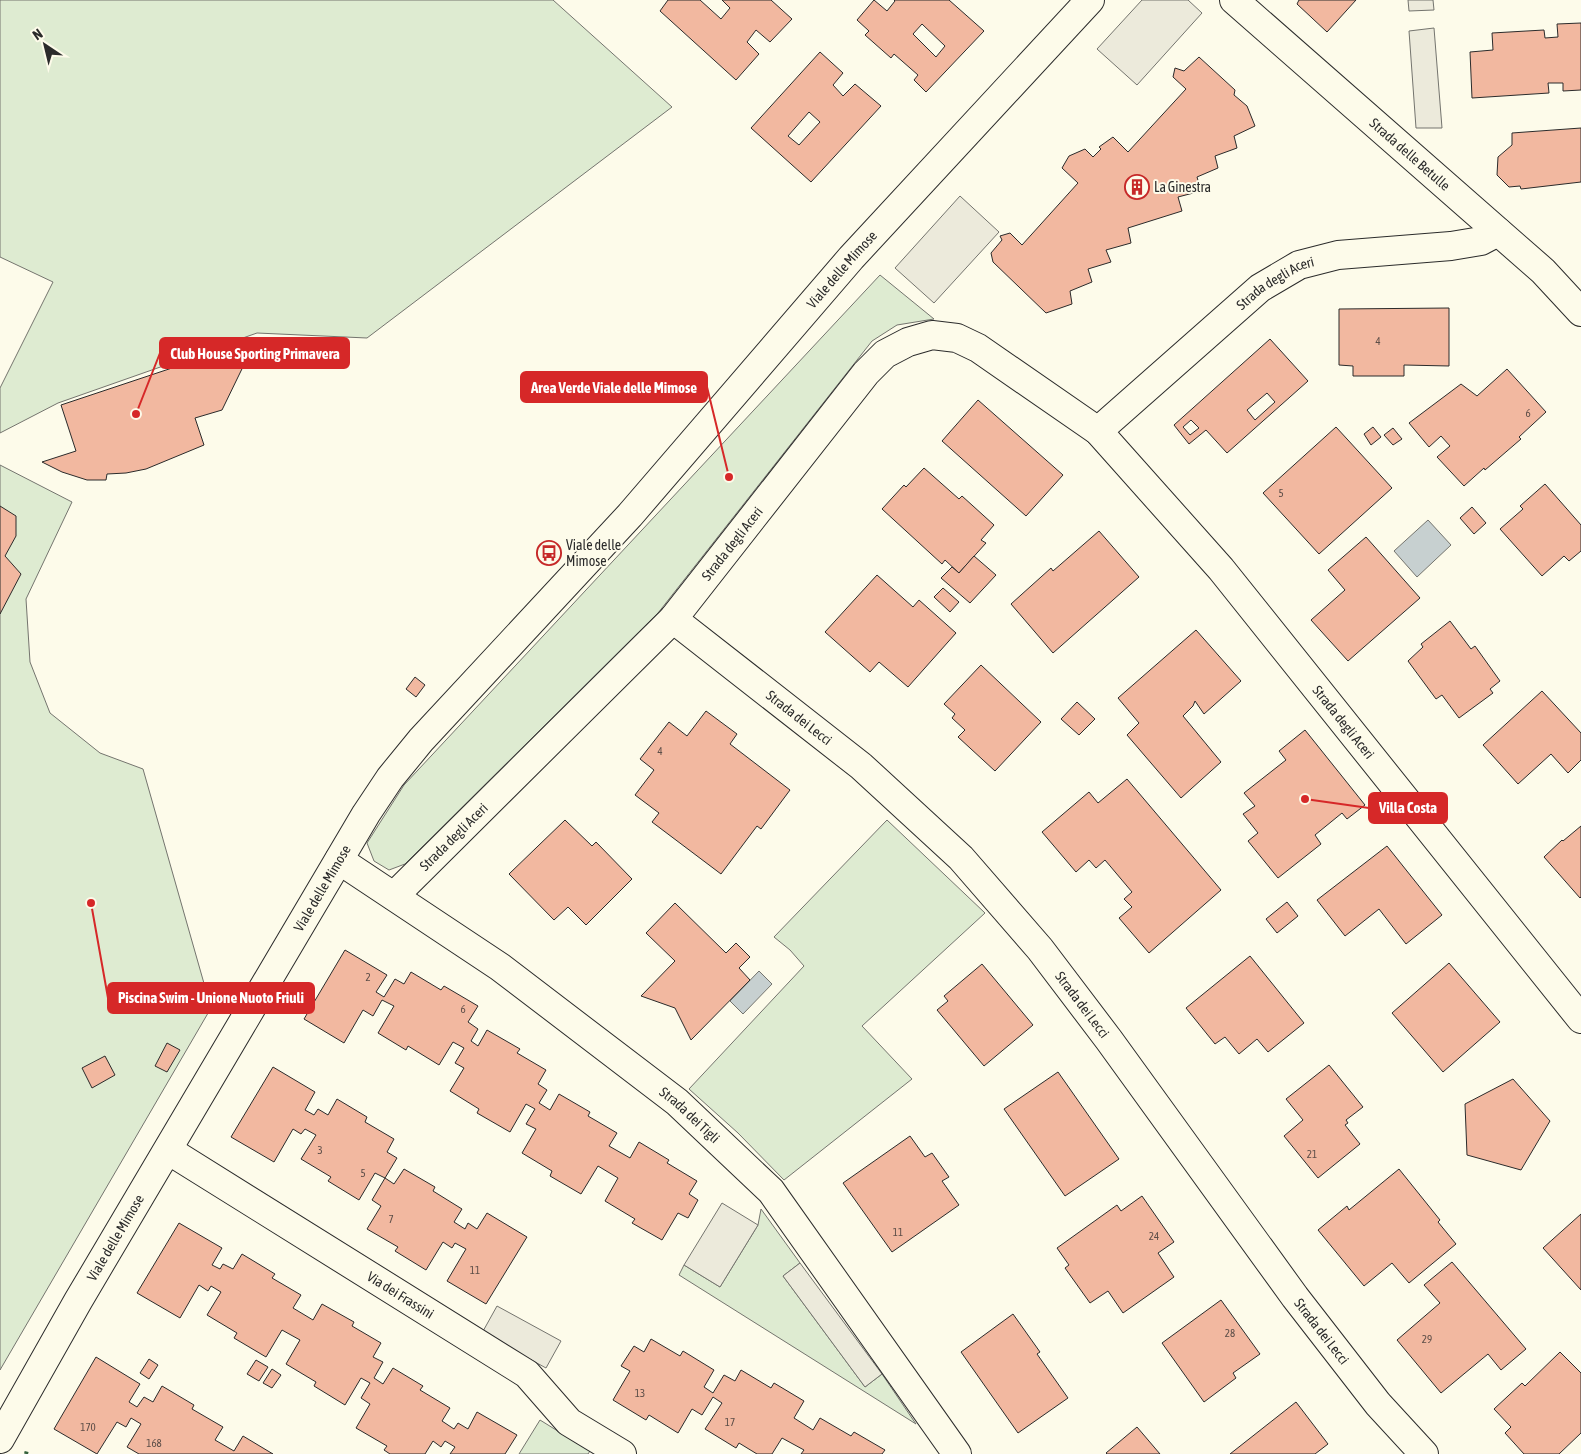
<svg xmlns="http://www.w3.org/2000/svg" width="1581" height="1454" font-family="'Asap Condensed',sans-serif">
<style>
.green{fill:#deebd1;stroke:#74746e}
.parking{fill:#eceadb;stroke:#74746e}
.water{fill:#c7d0d0;stroke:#74746e}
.building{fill:#f2b8a0;stroke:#2b2b2b;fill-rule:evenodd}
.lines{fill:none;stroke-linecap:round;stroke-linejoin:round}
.street-casing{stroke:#2b2b2b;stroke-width:30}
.street{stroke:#fdfbea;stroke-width:28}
.hedge{stroke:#34623c;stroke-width:4;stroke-dasharray:2.5 4;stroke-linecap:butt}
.labels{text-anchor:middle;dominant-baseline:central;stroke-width:4;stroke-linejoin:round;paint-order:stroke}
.number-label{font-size:11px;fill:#5d4e48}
.street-label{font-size:14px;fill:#2b2b2b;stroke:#fdfbea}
.poi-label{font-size:14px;fill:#2b2b2b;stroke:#fdfbea;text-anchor:start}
.leader{fill:none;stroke:#d62828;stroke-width:2}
.callout-dot{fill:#d62828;stroke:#fdfbea;stroke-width:2}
.callout{fill:#d62828;stroke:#d62828;stroke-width:2}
.callout-label{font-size:15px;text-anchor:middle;font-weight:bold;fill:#fff}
</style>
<rect width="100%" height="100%" fill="#fdfbea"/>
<!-- green -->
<g class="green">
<path d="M0 0H553L672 107 367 338 257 333 58 403 0 433V388L53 282 0 257Z"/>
<path d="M880 275 934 319 897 325 872 341 658 613 405 864 389 870 374 861 367 843 404 785Z"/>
<path d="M0 465 72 502 26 599 30 662 50 713 100 753 143 769 211 1008 0 1370Z"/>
<path d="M887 820 985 913 862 1026 912 1079 784 1180 738 1133 689 1089 804 966 790 950 774 937Z"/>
<path d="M761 1209 800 1263 783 1276 865 1387 882 1374 916 1424 679 1275 684 1265 720 1287 758 1225Z"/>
<path d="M540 1420 590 1451 588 1454H519Z"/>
</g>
<!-- parking -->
<g class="parking">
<path d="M1142 0H1188L1202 13 1137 85 1097 49Z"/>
<path d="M1408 0H1433L1434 10 1409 11Z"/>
<path d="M1434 28 1442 128H1416L1409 31Z"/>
<path d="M960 196 999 232 934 303 895 268Z"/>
<path d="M722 1203 758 1225 720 1287 684 1265Z"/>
<path d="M800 1263 882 1374 865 1387 783 1276Z"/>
<path d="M497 1306 561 1341 546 1368 482 1333Z"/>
</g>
<!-- water -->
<g class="water">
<path d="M1428 520 1451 545 1417 577 1394 551Z"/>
<path d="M759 971 772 984 743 1014 730 1001Z"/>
</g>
<!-- building -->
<g class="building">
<path d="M668 0H700L721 19 730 8 722 0H771L792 19 770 42 756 30 747 42 759 54 736 80 660 11Z"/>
<path d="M874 0 887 11 895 1 894 0H949L984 31 926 92 914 80 918 75 894 54 891 58 865 35 869 31 857 20ZM922 24 945 46 936 57 913 34Z"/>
<path d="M1299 0H1356L1327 32 1297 4Z"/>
<path d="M1581 23V90L1563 91V83H1548L1549 93 1472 98 1470 52 1493 50 1492 33 1544 30 1545 38 1558 37 1557 24Z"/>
<path d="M820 52 843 73 833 85 843 96 855 84 881 106 811 182 751 128ZM809 112 820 122 799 145 788 136Z"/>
<path d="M1199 57 1235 90 1234 95 1247 106 1255 126 1234 136 1237 148 1215 156 1218 168 1197 177 1201 191 1178 197 1182 211 1128 228 1131 243 1106 250 1111 262 1088 269 1092 282 1070 291 1072 304 1046 313 993 262 991 253 1002 240 1000 236 1010 233 1022 245 1078 183 1062 168 1069 156 1085 149 1093 157 1101 149 1099 147 1113 137 1128 152 1186 89 1173 77 1175 68 1184 71Z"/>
<path d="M1581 128V182L1521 189 1520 186 1509 187 1497 175 1498 157 1512 145V133Z"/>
<path d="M1449 308V366L1404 365V376H1353V366L1339 365V309Z"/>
<path d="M1270 339 1308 381 1227 453 1206 430 1189 444 1174 425ZM1267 393 1275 402 1255 420 1247 410ZM1191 420 1199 428 1190 435 1183 427Z"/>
<path d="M256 340 222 410 195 418 204 445 146 469 126 473 107 474 106 480H87L62 472 42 462 76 451 61 405Z"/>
<path d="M1507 369 1546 412 1519 437 1521 439 1485 470 1484 468 1464 486 1437 457 1450 446 1441 436 1429 447 1409 423 1461 384 1477 396Z"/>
<path d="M978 400 1063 475 1026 516 942 441Z"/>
<path d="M1336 427 1392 488 1319 554 1263 493Z"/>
<path d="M1373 427 1381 437 1371 445 1364 434Z"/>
<path d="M1393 428 1402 439 1393 445 1384 435Z"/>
<path d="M924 468 959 499 962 496 994 525 981 540 986 543 959 573 945 560 942 564 882 509 904 485 906 487Z"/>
<path d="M1545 484 1581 525V551L1569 561 1564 556 1542 576 1500 529 1523 509 1520 506Z"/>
<path d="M0 506 16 516V536L5 556 21 574 0 614Z"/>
<path d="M1472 507 1486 523 1474 534 1460 518Z"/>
<path d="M1099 531 1139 577 1053 653 1011 604 1051 568 1053 571Z"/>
<path d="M1366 537 1420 598 1348 661 1311 620 1345 590 1328 570Z"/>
<path d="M974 556 996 575 970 603 941 578 952 567 959 573Z"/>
<path d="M877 575 913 607 919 600 956 633 908 687 879 662 870 672 825 632Z"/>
<path d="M943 588 959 602 950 612 934 597Z"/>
<path d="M1450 621 1471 649 1475 646 1500 681 1490 689 1493 693 1459 718 1442 695 1436 699 1408 661 1423 647 1421 644Z"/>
<path d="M1196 630 1241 681 1204 714 1195 701 1193 706 1183 716 1221 762 1181 798 1127 735 1139 723 1118 698Z"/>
<path d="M981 665 1041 722 995 771 958 737 965 730 952 718 955 714 944 704Z"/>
<path d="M415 677 425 685 416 697 406 689Z"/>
<path d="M1542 691 1581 733V760L1568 773 1551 754 1518 784 1483 745Z"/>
<path d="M1077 702 1095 719 1079 735 1061 719Z"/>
<path d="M706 711 737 734 730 744 790 790 761 829 757 826 721 874 652 822 659 813 635 795 654 770 640 759 669 722 687 736Z"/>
<path d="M1305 730 1365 805 1347 819 1342 813 1315 835 1321 844 1278 878 1248 841 1258 833 1243 814 1255 806 1244 793 1286 760 1279 751Z"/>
<path d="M1127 779 1221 890 1149 953 1119 918 1132 907 1124 899 1132 892 1105 860 1096 868 1089 860 1076 872 1042 832 1089 792 1098 803Z"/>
<path d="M565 820 592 846 596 842 632 879 586 925 568 907 554 920 509 874Z"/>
<path d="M1581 826V897L1580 898 1544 857 1562 840 1563 841Z"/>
<path d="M1387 846 1442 915 1406 944 1379 909 1345 936 1317 900Z"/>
<path d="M1287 902 1298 916 1277 933 1266 919Z"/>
<path d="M675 903 726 953 736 943 750 957 739 968 750 980 691 1040 675 1008 641 996 675 961 646 933Z"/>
<path d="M345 950 387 975 376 992 384 997 395 979 404 984 411 972 441 990 444 986 478 1006 468 1022 478 1029 471 1041 478 1046 487 1030 520 1049 517 1053 546 1070 538 1084 547 1090 539 1103 550 1110 559 1094 590 1112 588 1116 617 1133 609 1146 630 1158 639 1142 669 1160 667 1163 697 1181 689 1194 698 1200 688 1218 678 1213 662 1240 632 1223 635 1219 605 1201 618 1178 598 1166 581 1194 550 1176 552 1171 522 1153 536 1129 526 1124 535 1109 526 1104 510 1132 477 1113 479 1109 450 1091 464 1068 455 1063 464 1048 453 1042 439 1065 408 1046 406 1050 378 1033 394 1006 382 1000 373 1016 363 1010 344 1043 304 1019Z"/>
<path d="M1250 956 1304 1023 1268 1052 1257 1039 1239 1054 1225 1037 1215 1044 1186 1008Z"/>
<path d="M1449 963 1500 1022 1443 1072 1392 1013Z"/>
<path d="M982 964 1033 1025 984 1066 937 1010 948 1001 944 996Z"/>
<path d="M167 1043 180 1050 167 1072 155 1066Z"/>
<path d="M105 1056 115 1075 92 1088 82 1068Z"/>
<path d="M1329 1065 1363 1107 1346 1120 1348 1123 1345 1125 1360 1144 1318 1178 1284 1136 1303 1120 1286 1099Z"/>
<path d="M273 1067 315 1092 305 1110 314 1115 318 1109 328 1115 337 1099 367 1117 365 1122 394 1139 387 1152 397 1158 385 1178 375 1173 359 1200 328 1181 331 1177 301 1159 316 1135 305 1129 301 1134 293 1129 274 1162 231 1137Z"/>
<path d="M1058 1072 1119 1159 1065 1196 1004 1109Z"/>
<path d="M1513 1079 1550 1121 1521 1170 1467 1155 1465 1104Z"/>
<path d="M910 1136 925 1157 932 1153 949 1177 942 1181 959 1205 892 1252 843 1183Z"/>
<path d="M404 1169 435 1187 433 1191 462 1209 454 1222 465 1229 468 1223 477 1229 487 1213 527 1237 486 1304 447 1281 466 1249 455 1243 452 1248 443 1242 426 1270 395 1251 398 1247 367 1229 381 1206 372 1200 385 1178 394 1184Z"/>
<path d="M1399 1169 1440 1220 1438 1222 1456 1244 1409 1283 1392 1263 1364 1286 1318 1230 1347 1206 1349 1210Z"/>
<path d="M1142 1196 1174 1242 1158 1253 1174 1277 1123 1313 1108 1291 1090 1303 1065 1268 1069 1265 1057 1248 1117 1205 1121 1211Z"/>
<path d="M1581 1214V1290L1543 1248Z"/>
<path d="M179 1223 222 1248 212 1265 220 1269 223 1264 233 1269 242 1254 275 1274 272 1278 301 1295 293 1308 313 1320 322 1304 354 1322 352 1326 381 1343 373 1357 383 1362 374 1378 383 1384 393 1368 423 1386 420 1390 450 1408 442 1421 454 1429 458 1423 468 1429 477 1412 517 1435 505 1454H450L455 1447 445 1441 441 1447 433 1441 425 1454H390L384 1450 387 1446 356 1428 370 1404 361 1398 370 1383 361 1378 345 1405 314 1386 316 1382 286 1364 300 1340 282 1330 266 1357 234 1338 237 1333 207 1315 221 1292 211 1286 208 1291 199 1285 180 1318 137 1293Z"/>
<path d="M1452 1262 1526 1349 1501 1370 1488 1354 1441 1393 1397 1340 1440 1303 1424 1285Z"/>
<path d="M1221 1300 1260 1354 1233 1373 1236 1378 1204 1402 1162 1343Z"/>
<path d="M1013 1314 1040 1352 1037 1354 1068 1398 1018 1433 961 1352Z"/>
<path d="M651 1339 680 1356 683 1351 714 1370 704 1387 713 1393 724 1375 735 1381 741 1370 771 1388 774 1383 804 1401 794 1418 813 1430 820 1418 851 1436 854 1432 885 1450 882 1454H801L804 1450 782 1438 772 1454H757L739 1443 736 1448 705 1429 722 1403 713 1397 702 1415 692 1409 678 1433 649 1415 646 1420 613 1400 630 1371 621 1366 634 1346 644 1352Z"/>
<path d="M1560 1352 1581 1373V1433L1559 1454H1524L1505 1433 1511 1427 1494 1409 1522 1383 1525 1386Z"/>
<path d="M96 1357 140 1384 129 1402 137 1407 144 1397 153 1402 162 1386 194 1405 192 1409 223 1427 215 1440 234 1451 243 1436 273 1454H139L127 1447 141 1424 131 1418 126 1427 117 1422 97 1454 54 1429Z"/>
<path d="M149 1359 158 1365 149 1379 140 1373Z"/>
<path d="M256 1360 268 1367 259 1381 247 1374Z"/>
<path d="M272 1369 281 1375 272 1388 263 1383Z"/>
<path d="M1296 1402 1328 1444 1315 1454H1230Z"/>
<path d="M1137 1427 1160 1454H1107L1106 1453Z"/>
</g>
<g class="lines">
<defs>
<g id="street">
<path id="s1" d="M1234 0 1543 271 1581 312"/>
<path id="s2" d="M1098 431 1260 288 1299 265 1338 255 1451 246 1481 241 1498 232"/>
<path id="s3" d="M673 619 861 766 961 858 1040 949 1109 1040 1295 1297 1378 1404 1424 1454"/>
<path id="s4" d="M339 860 500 967 677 1102 771 1191 957 1454"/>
<path id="s5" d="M394 896 673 619 866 373 885 354 908 342 932 335 957 338 978 348 1098 431 1221 569 1581 1019"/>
<path id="s6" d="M168 1150 527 1374 569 1422 622 1454"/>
<path id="s7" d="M0 1439 78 1301 366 814 390 778 421 740 630 515 851 258 1090 0"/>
</g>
</defs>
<!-- street casing -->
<use href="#street" class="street-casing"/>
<!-- street -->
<use href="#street" class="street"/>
<!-- hedge -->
<path class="hedge" d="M26 1454 27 1450"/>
</g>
<!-- icons -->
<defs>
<symbol id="building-ring" viewBox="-11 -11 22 22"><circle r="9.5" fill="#fdfbea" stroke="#c62828" stroke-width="1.5"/><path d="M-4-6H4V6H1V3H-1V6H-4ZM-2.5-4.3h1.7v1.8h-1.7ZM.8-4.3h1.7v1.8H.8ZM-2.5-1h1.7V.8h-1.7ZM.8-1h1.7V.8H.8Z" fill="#c62828"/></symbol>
<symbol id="bus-ring" viewBox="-11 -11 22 22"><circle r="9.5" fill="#fdfbea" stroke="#c62828" stroke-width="1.5"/><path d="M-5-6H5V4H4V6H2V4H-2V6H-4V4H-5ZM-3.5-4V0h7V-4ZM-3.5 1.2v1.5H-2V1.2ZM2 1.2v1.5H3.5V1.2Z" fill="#c62828"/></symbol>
</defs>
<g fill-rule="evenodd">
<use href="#building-ring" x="1123" y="173" width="28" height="28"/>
<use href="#bus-ring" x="535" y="539" width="28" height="28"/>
</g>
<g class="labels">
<!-- number labels -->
<g class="number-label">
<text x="1378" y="341">4</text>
<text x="1528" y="413">6</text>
<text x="1281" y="493">5</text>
<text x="660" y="751">4</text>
<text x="368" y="977">2</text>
<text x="463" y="1009">6</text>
<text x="320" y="1150">3</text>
<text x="1312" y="1154">21</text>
<text x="363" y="1173">5</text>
<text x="391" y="1219">7</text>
<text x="898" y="1232">11</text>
<text x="1154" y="1236">24</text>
<text x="475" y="1270">11</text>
<text x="1230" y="1333">28</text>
<text x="1427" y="1339">29</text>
<text x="640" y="1393">13</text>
<text x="730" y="1422">17</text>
<text x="88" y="1427">170</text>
<text x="154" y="1443">168</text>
</g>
<!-- street labels -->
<g class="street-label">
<text stroke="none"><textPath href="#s1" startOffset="234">Strada delle Betulle</textPath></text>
<text stroke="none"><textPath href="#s7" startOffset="1448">Viale delle Mimose</textPath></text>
<text stroke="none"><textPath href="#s2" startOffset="232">Strada degli Aceri</textPath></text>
<text stroke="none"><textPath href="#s5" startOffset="489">Strada degli Aceri</textPath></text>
<text stroke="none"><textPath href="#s3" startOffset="160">Strada dei Lecci</textPath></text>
<text stroke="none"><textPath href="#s5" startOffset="1359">Strada degli Aceri</textPath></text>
<text stroke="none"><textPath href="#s5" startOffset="84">Strada degli Aceri</textPath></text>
<text stroke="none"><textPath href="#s7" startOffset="638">Viale delle Mimose</textPath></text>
<text stroke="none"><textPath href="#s3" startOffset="565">Strada dei Lecci</textPath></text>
<text stroke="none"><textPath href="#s4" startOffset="434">Strada dei Tigli</textPath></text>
<text stroke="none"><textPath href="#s7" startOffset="232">Viale delle Mimose</textPath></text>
<text stroke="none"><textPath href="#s6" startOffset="274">Via dei Frassini</textPath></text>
<text stroke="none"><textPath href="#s3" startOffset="970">Strada dei Lecci</textPath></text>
</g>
<!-- poi labels -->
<g class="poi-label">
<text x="1154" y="187">La Ginestra</text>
<text x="566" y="545">Viale delle<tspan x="566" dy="16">Mimose</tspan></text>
</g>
</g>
<!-- callouts -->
<path class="leader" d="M136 414L160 353M729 477L707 387M1305 799L1369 808M91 903L108 998"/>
<g class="callout-dot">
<circle cx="136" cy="414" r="5"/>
<circle cx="729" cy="477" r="5"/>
<circle cx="1305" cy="799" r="5"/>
<circle cx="91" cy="903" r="5"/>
</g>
<g class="callout">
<rect x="160" y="338" width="189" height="30" rx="5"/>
<rect x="521" y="372" width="186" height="30" rx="5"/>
<rect x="1369" y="793" width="78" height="30" rx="5"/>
<rect x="108" y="983" width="206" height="30" rx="5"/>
</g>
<g class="callout-label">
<text x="255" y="359">Club House Sporting Primavera</text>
<text x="614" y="393">Area Verde Viale delle Mimose</text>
<text x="1408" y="813">Villa Costa</text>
<text x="211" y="1003">Piscina Swim - Unione Nuoto Friuli</text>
</g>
<!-- north arrow -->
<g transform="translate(45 45) rotate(325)" stroke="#fdfbea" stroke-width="4" paint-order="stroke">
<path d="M0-4L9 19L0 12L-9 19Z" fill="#2b2b2b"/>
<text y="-8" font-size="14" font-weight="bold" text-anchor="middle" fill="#2b2b2b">N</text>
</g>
</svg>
